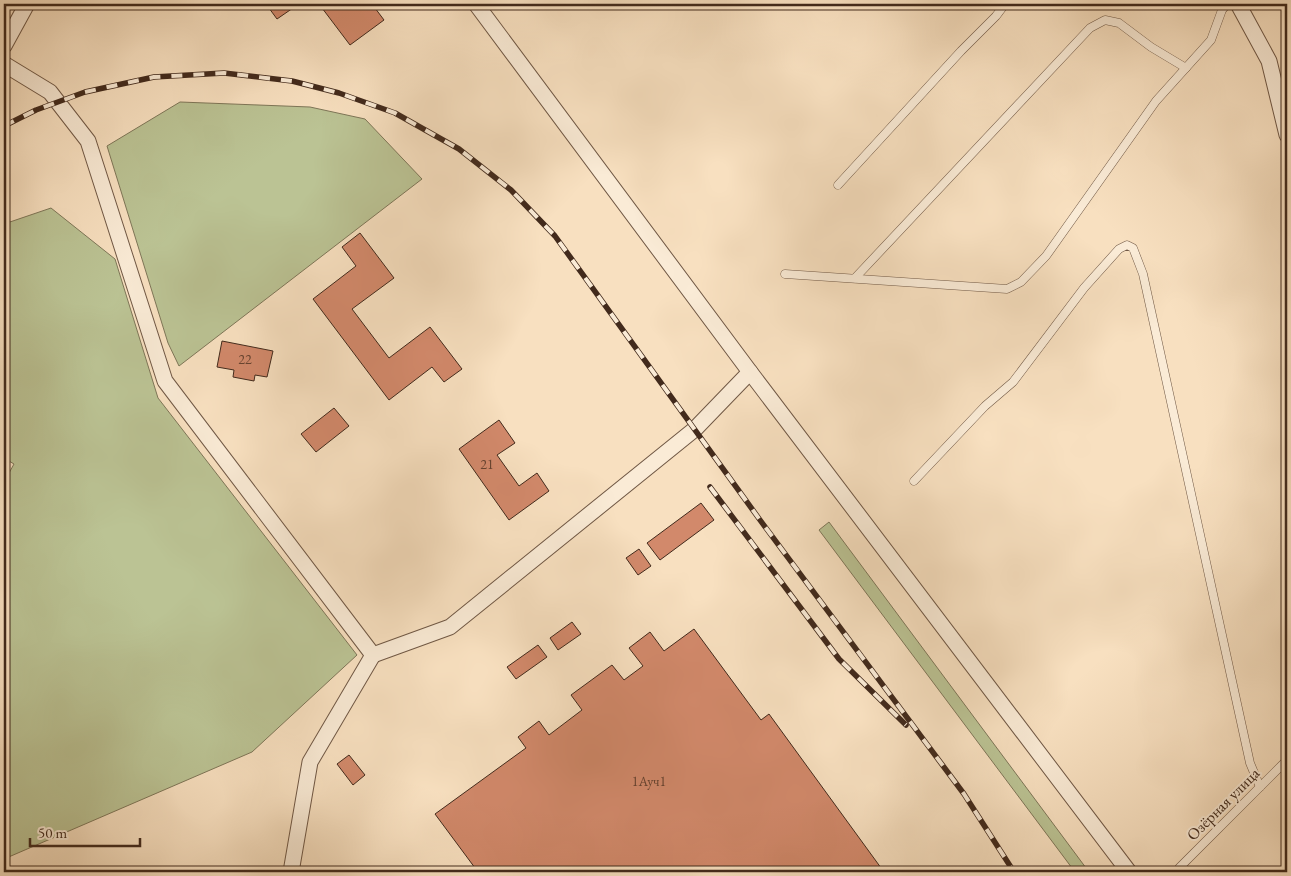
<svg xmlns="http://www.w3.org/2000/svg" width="1291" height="876" font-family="'EB Garamond',serif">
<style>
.green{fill:#bbc394;stroke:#7e7658}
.building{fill:#d2896b;stroke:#422a1c}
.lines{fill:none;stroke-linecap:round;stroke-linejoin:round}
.lane-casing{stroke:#705845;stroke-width:9}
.street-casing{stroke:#705845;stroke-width:17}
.lane{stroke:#faebd6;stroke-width:8}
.street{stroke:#faebd6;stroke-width:15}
.rail-casing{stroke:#422a1c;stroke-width:5.5}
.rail{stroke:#faebd6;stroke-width:4;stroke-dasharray:11;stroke-linecap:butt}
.labels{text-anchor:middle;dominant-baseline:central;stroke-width:4;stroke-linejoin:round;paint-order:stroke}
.number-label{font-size:14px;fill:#664230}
.street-label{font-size:16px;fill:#422a1c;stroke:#faebd6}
</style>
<rect width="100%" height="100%" fill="#f8e0c0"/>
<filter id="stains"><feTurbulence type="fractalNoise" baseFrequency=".004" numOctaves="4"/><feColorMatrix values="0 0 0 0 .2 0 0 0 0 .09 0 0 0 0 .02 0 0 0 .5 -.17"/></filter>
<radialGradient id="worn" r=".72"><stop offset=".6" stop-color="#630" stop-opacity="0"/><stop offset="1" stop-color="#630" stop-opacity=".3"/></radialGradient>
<!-- green -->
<g class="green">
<path d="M180 102 310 107 365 119 422 179 179 366 168 343 107 146Z"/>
<path d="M51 208 115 259 158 398 357 655 252 752 4 859V482L14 464 4 458V224Z"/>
<path d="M829 522 1089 872H1075L819 530Z"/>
</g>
<!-- building -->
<g class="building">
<path d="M266 4H290L293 8 277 19Z"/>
<path d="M319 4H372L384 20 350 45Z"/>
<path d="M360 233 394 278 352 309 389 358 430 327 462 369 444 382 432 367 389 400 313 299 356 266 342 247Z"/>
<path d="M222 341 273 351 267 377 255 375 254 381 233 377 234 370 217 367Z"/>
<path d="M334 408 349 426 316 452 301 434Z"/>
<path d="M499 420 515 443 497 455 519 486 537 473 549 491 509 520 459 449Z"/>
<path d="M701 503 714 520 660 560 647 543Z"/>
<path d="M639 549 651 566 638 575 626 558Z"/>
<path d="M572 622 581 634 558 650 550 638Z"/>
<path d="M694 629 761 720 769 714 884 872H478L435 814 526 748 518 737 539 721 549 735 582 710 571 695 612 665 624 680 643 666 629 648 650 632 664 651Z"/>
<path d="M538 645 547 657 516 679 507 667Z"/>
<path d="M349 755 365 775 353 785 337 764Z"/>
</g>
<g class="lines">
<defs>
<g id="lane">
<path d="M838 185 961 51 996 16 1005 4"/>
<path d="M785 274 1007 289 1021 282 1046 256 1156 101 1211 40 1222 10 1227 4"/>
<path d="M855 278 1090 28 1105 20 1119 23 1151 47 1186 68"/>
<path d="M914 481 985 406 1013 382 1084 288 1119 249 1127 245 1133 248 1143 274 1250 763 1260 787"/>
<path d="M1179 868 1287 760"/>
</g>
<g id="street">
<path d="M476 4 750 372 1129 872"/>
<path d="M1238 4 1269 61 1287 135"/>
<path d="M4 46 27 4"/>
<path d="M4 64 50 92 88 141 165 381 373 655 310 762 291 872"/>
<path d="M373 655 450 627 695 429 750 372"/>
</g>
</defs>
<!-- lane casing -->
<use href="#lane" class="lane-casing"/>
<!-- street casing -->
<use href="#street" class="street-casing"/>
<!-- lane -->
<use href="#lane" class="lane"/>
<!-- street -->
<use href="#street" class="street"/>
<defs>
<g id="rail">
<path d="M4 126 36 110 85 92 154 77 224 73 292 81 339 93 395 113 459 149 511 190 555 236 760 520 964 794 1014 872"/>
<path d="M710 487 839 659 906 725"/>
</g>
</defs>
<!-- rail casing -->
<use href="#rail" class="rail-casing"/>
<!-- rail -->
<use href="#rail" class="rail"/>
</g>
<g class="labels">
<!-- number labels -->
<g class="number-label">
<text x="245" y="359">22</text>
<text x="487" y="464">21</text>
<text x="649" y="781">1Ауч1</text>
</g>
<!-- street labels -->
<g class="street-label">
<text transform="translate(1223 804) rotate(-45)">Озёрная улица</text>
</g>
</g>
<!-- margin -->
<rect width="1291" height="876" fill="none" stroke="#f8e0c0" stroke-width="20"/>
<rect x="5" y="5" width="1281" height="866" fill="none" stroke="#422a1c" stroke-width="2.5"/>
<rect x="10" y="10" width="1271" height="856" fill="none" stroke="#422a1c"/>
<!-- scale -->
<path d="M30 838v8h110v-8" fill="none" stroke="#422a1c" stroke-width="2.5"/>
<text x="38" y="838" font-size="15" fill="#422a1c" stroke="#faebd6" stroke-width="4" paint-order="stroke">50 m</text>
<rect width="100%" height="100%" filter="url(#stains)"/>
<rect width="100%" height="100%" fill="url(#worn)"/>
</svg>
